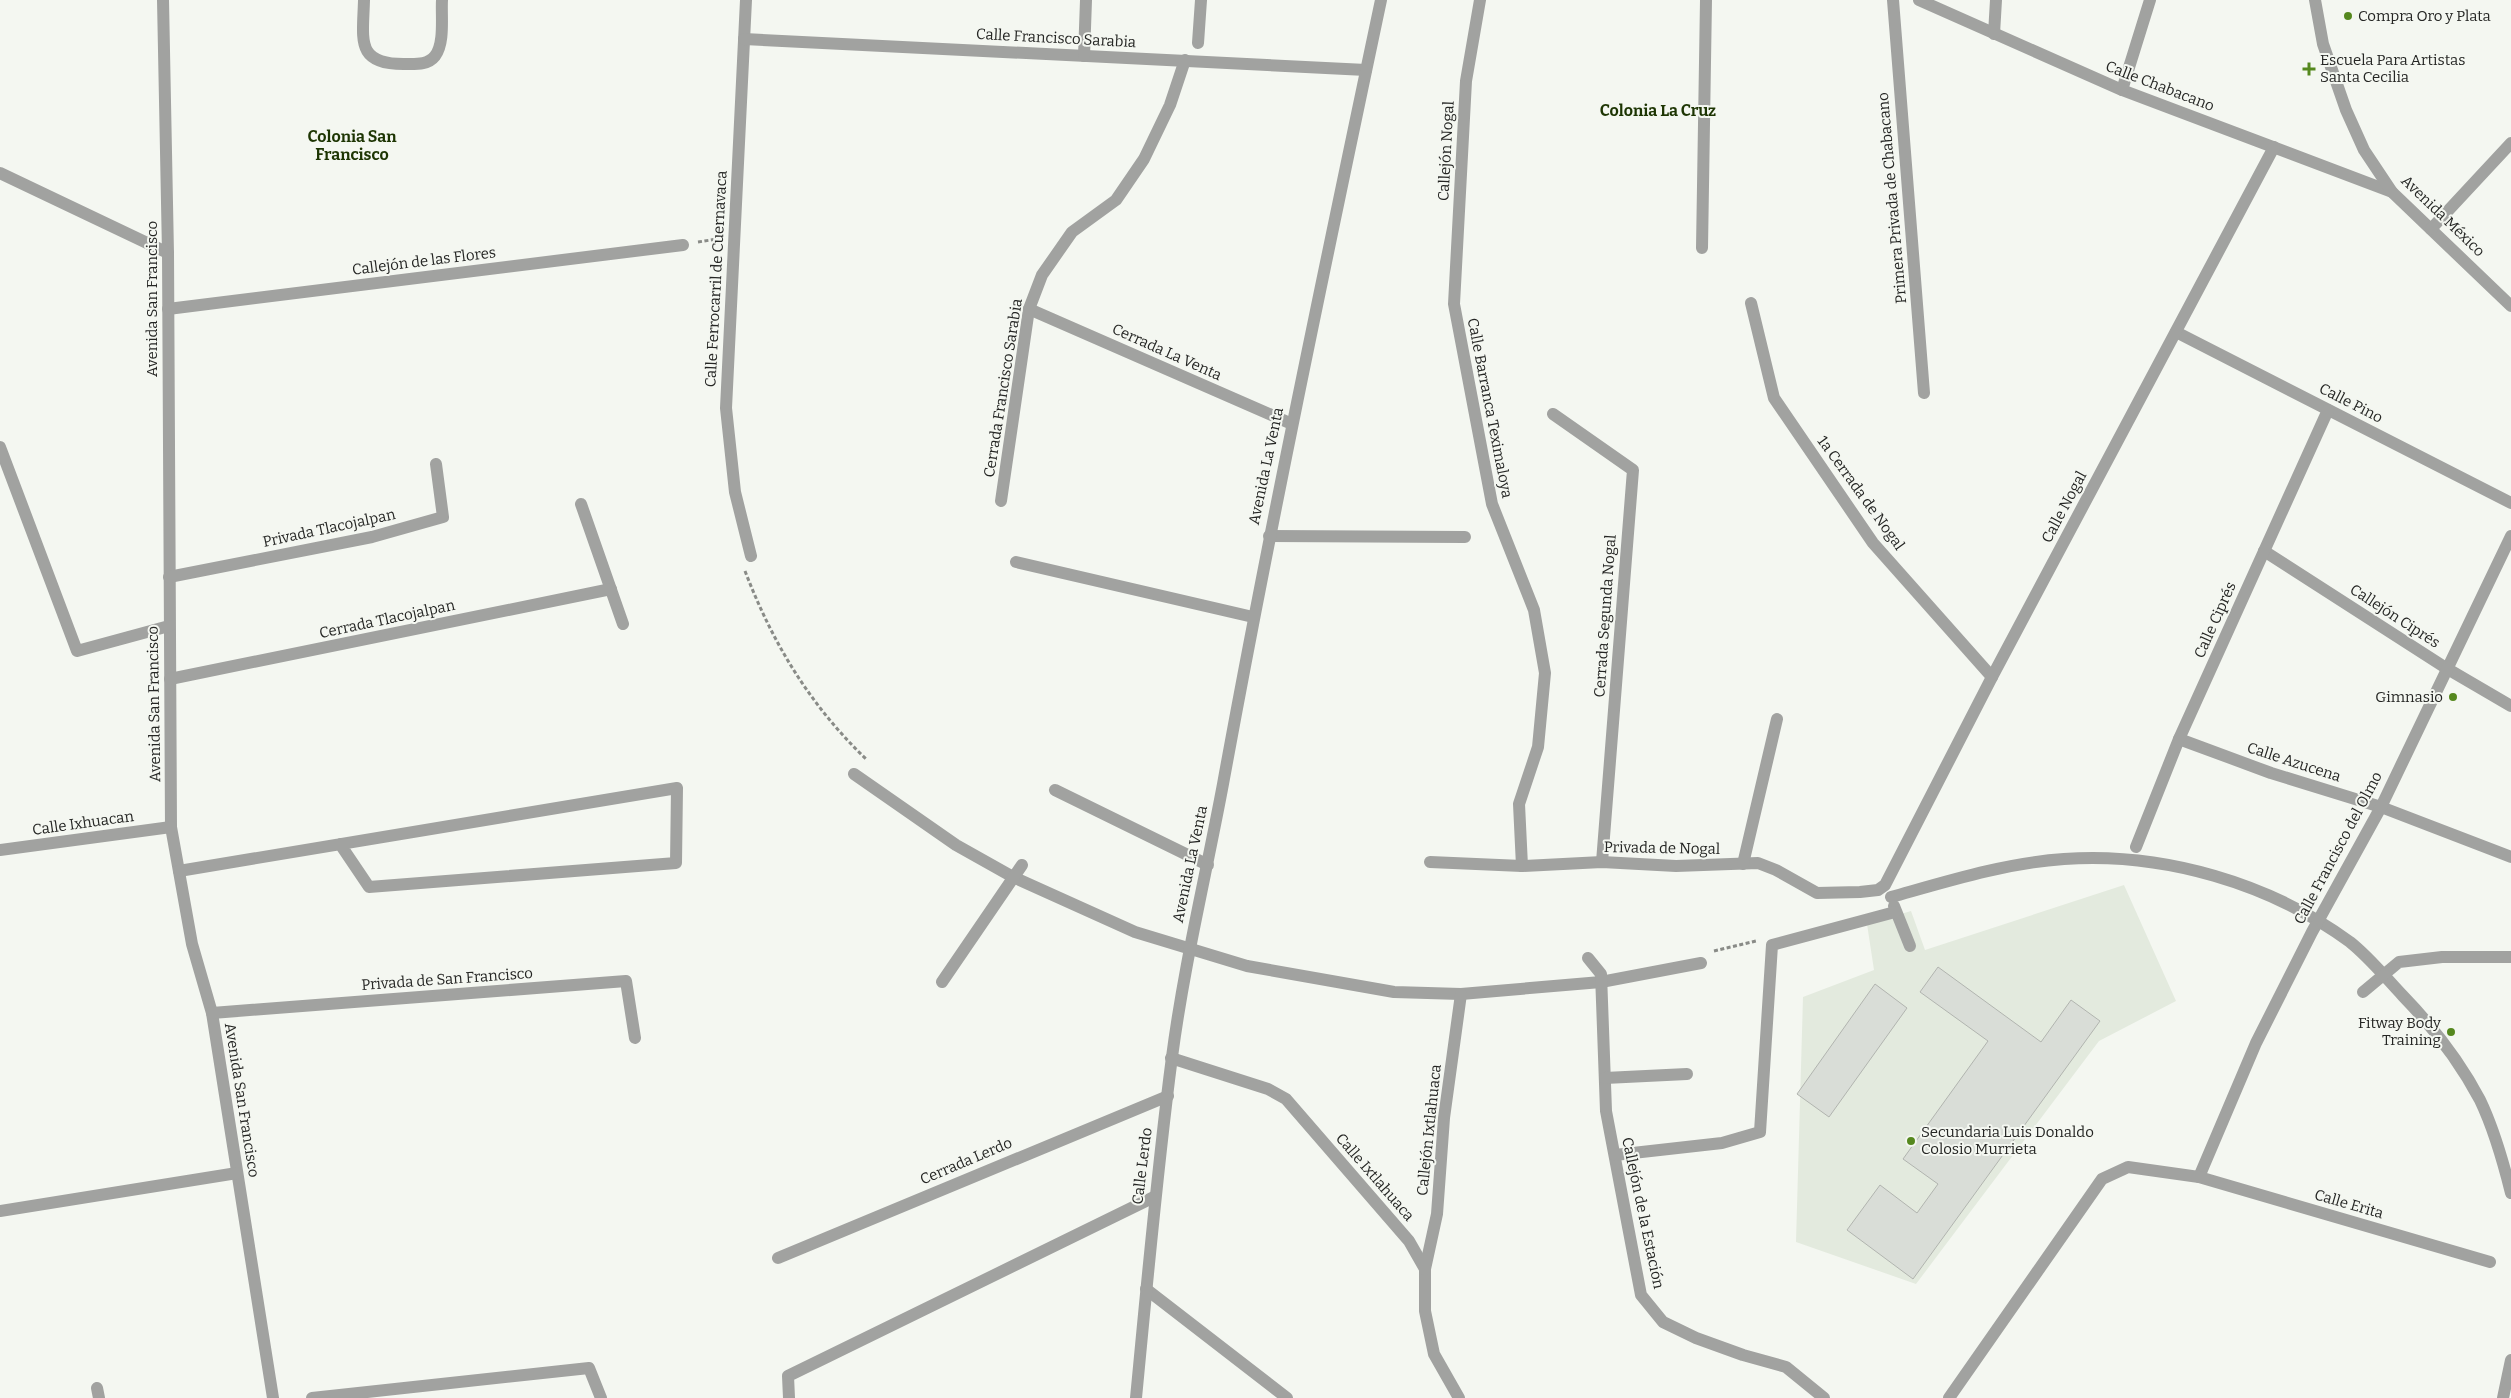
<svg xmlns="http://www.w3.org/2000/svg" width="2511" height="1398" font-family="Bitter,serif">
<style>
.built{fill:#e3eade}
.building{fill:#d9ddd7;stroke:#b1b4af}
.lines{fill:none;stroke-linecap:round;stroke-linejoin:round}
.path{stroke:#898b87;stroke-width:3;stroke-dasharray:4 2.5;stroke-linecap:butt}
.minor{stroke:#a1a2a0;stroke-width:12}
.poi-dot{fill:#55881e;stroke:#f4f7f1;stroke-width:2}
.labels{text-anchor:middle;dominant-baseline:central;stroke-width:4;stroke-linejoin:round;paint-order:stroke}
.poi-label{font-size:15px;fill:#252624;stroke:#f4f7f1;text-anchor:start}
.street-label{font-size:15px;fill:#252624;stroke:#f4f7f1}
.neighbourhood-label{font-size:16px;font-weight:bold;fill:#1d3503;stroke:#f4f7f1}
</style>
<rect width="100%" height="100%" fill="#f4f7f1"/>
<!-- built -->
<path class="built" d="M2124 885 2176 1001 2099 1041 1916 1284 1796 1242 1803 997 1874 970 1867 924 1911 911 1925 950Z"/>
<!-- building -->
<g class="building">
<path d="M1938 967 2041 1042 2071 1000 2100 1021 1913 1279 1847 1230 1880 1185 1917 1213 1938 1184 1903 1159 1988 1041 1920 992Z"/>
<path d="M1875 984 1907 1008 1829 1117 1797 1094Z"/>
</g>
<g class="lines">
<!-- path -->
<g class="path">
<path d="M698 242 717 239"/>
<path d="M745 571C773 644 810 705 866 759"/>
<path d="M1714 951 1756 941"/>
</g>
<!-- minor -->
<g class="minor">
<path d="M163 0 168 253 171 827 192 944 212 1013 273 1398"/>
<path d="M364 0C363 40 355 65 406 64 416 64 428 65 435 56 445 43 441 16 442 0"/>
<path d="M746 0 726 408 735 492 751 556"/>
<path d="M1480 0 1466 81 1454 304 1492 504 1534 610 1545 673 1538 747 1519 804 1522 866"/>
<path d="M1893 0 1924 393"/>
<path d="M1919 0 2122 90 2392 192"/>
<path d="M2315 0 2323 44 2346 110 2364 150 2392 192 2511 306"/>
<path d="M1994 34 1996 0"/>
<path d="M744 39 1366 70"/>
<path d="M1198 43 1201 0"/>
<path d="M1084 56 1086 0"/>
<path d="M2122 90 2150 0"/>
<path d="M0 173 168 253"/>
<path d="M2431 229 2511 143"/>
<path d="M1702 248 1706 0"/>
<path d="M1751 303 1774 398 1873 543 1992 677"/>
<path d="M168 309 683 245"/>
<path d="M1029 309 1292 424"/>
<path d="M2176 332 2511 503"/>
<path d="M1553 414 1633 470 1602 862"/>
<path d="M0 447 77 651 169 626"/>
<path d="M1001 501 1029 309 1042 275 1072 232 1116 200 1144 159 1170 105 1185 60"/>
<path d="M581 504 623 624"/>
<path d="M1269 536 1465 537"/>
<path d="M2264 551 2446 668 2511 706"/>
<path d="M1016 562 1253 617"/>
<path d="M169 577 372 537 443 517 436 464"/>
<path d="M170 679 611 589"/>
<path d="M2179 739 2271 773 2381 807 2511 857"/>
<path d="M854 774 956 845 1013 877 1135 932 1247 966 1394 992 1461 994 1601 982 1701 963"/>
<path d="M1055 790 1208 865"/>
<path d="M2136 847 2179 739 2328 410"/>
<path d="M0 850 171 827"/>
<path d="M1430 862 1522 866 1602 862 1676 866 1758 863 1776 870 1817 893 1860 892 1878 890 1885 885 1992 677 2274 147"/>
<path d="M1743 864 1777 719"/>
<path d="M179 871C345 844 511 816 677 788L676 863 369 887 340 844"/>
<path d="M1891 897C1948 881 2005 863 2064 859 2163 852 2270 883 2350 942 2370 958 2385 977 2403 996 2432 1026 2460 1062 2480 1100 2494 1129 2503 1161 2511 1193"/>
<path d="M1894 906 1910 946"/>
<path d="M1588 958 1601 974 1606 1111 1641 1295 1663 1322 1696 1338 1743 1355 1786 1367 1824 1398"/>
<path d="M942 982 1022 865"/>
<path d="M2363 992 2399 962 2442 957H2511"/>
<path d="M212 1013 626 981 635 1038"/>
<path d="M1171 1058 1268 1089 1286 1099 1409 1241 1425 1269V1311L1434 1354 1459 1398"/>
<path d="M1605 1078 1687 1074"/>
<path d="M1615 1155 1722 1143 1760 1132 1772 945 1895 912"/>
<path d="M2199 1177 2256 1043 2312 932 2381 807 2511 536"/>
<path d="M0 1211 237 1173"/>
<path d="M778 1258 1168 1096"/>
<path d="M1425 1269 1437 1214 1444 1118 1461 994"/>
<path d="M1146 1289 1287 1398"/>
<path d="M97 1388 99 1398"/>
<path d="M312 1398 589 1368 601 1398"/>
<path d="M789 1398 788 1376 1154 1197"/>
<path d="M1136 1398C1147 1284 1157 1171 1172 1057 1184 965 1206 875 1223 784 1271 521 1326 261 1381 0"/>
<path d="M1949 1398 2102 1179 2128 1167 2199 1177 2490 1262"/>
<path d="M2503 1398 2511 1360"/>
</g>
</g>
<!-- markers -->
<g class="poi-dot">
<circle cx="2348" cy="16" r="5"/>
<path d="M2306.5 61.5h5v5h5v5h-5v5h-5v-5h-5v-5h5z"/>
<circle cx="2453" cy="697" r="5"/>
<circle cx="2451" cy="1032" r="5"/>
<circle cx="1911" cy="1141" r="5"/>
</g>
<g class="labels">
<!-- poi labels -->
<g class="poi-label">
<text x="2358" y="16">Compra Oro y Plata</text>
<text x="2320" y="60">Escuela Para Artistas<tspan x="2320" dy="17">Santa Cecilia</tspan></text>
<text x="2443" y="697" text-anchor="end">Gimnasio</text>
<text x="2441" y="1023" text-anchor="end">Fitway Body<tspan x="2441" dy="17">Training</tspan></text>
<text x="1921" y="1132">Secundaria Luis Donaldo<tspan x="1921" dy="17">Colosio Murrieta</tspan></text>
</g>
<!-- street labels -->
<g class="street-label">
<text transform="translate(1056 38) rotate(3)">Calle Francisco Sarabia</text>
<text transform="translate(2160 86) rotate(21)">Calle Chabacano</text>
<text transform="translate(1446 151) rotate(-87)">Callejón Nogal</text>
<text transform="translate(1892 198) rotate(-95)">Primera Privada de Chabacano</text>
<text transform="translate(2443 216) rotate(44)">Avenida México</text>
<text transform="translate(424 261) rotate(-7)">Callejón de las Flores</text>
<text transform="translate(716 279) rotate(-87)">Calle Ferrocarril de Cuernavaca</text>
<text transform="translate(152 299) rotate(-90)">Avenida San Francisco</text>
<text transform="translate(1167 352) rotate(24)">Cerrada La Venta</text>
<text transform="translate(1003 388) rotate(-81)">Cerrada Francisco Sarabia</text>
<text transform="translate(2351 403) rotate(27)">Calle Pino</text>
<text transform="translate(1490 408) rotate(79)">Calle Barranca Teximaloya</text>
<text transform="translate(1266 466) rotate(-78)">Avenida La Venta</text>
<text transform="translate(1861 493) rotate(54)">1a Cerrada de Nogal</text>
<text transform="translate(2064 507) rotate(-62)">Calle Nogal</text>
<text transform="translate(329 528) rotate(-12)">Privada Tlacojalpan</text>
<text transform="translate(1605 616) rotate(-86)">Cerrada Segunda Nogal</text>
<text transform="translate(2395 616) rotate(33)">Callejón Ciprés</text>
<text transform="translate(387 619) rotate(-12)">Cerrada Tlacojalpan</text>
<text transform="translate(2215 620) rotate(-66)">Calle Ciprés</text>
<text transform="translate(154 704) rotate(-91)">Avenida San Francisco</text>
<text transform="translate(2294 762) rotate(18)">Calle Azucena</text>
<text transform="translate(83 823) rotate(-8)">Calle Ixhuacan</text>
<text transform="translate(1662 848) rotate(1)">Privada de Nogal</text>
<text transform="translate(2338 848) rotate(-62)">Calle Francisco del Olmo</text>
<text transform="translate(1190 864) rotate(-78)">Avenida La Venta</text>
<text transform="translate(447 979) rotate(-4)">Privada de San Francisco</text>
<text transform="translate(242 1100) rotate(81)">Avenida San Francisco</text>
<text transform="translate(1429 1130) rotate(-84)">Callejón Ixtlahuaca</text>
<text transform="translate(966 1161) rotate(-23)">Cerrada Lerdo</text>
<text transform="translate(1142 1166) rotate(-83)">Calle Lerdo</text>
<text transform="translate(1375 1177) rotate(49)">Calle Ixtlahuaca</text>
<text transform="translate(2349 1204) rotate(16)">Calle Erita</text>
<text transform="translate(1643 1213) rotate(78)">Callejón de la Estación</text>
</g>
<!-- neighbourhood labels -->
<g class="neighbourhood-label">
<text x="1658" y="110">Colonia La Cruz</text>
<text x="352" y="136">Colonia San<tspan x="352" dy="18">Francisco</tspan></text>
</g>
</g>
</svg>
